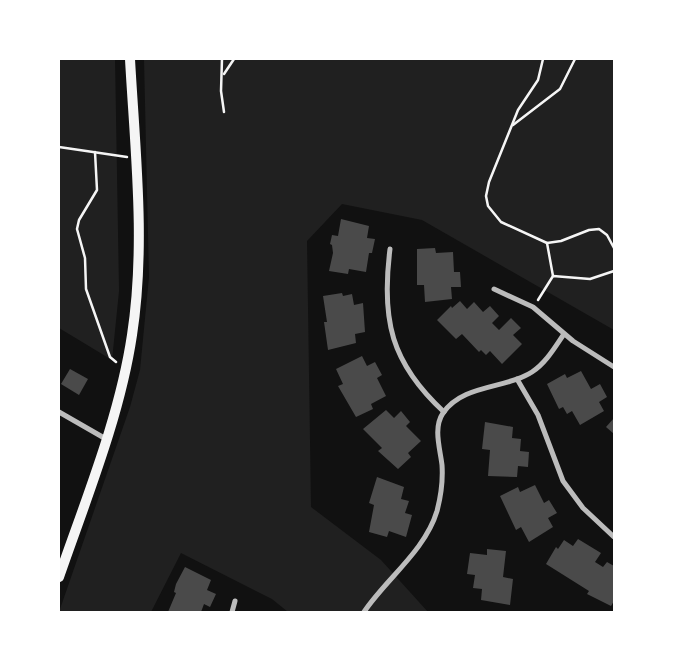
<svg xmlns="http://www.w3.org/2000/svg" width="673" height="671" font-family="Mulish,sans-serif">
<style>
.green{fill:#202020}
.building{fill:#4a4a4a}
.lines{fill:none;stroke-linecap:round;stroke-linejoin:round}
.path{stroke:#f5f5f5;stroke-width:2.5}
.minor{stroke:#bcbcbc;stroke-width:5}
.secondary{stroke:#f5f5f5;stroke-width:10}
</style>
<rect width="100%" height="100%" fill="#111"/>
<!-- green -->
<g class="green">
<path d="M59 59H115L119 291 112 360 59 328Z"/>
<path d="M144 59H614V330L422 220 342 204 307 241 311 507 381 560 428 612H288L272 599 181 553 151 612H59L130 407 140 370 149 277Z"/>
</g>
<!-- building -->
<g class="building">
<path d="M341 219 369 226 367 238 375 239 372 253H369L366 272 349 269 348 274 329 271 333 253 332 245 330 244 332 235 338 236Z"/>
<path d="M435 248 436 253 453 252 454 272H460L461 287H451L452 299 425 302 424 285H417V249Z"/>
<path d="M342 293 343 296 352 294 354 305 363 303 365 332 355 334 356 343 328 350 324 322H327L323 296Z"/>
<path d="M460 301 467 309 474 302 483 312 490 306 499 316 492 323 499 330 511 318 521 328 513 335 522 344 502 364 490 351 486 355 481 350 479 352 462 334 456 339 437 320 451 306 452 308Z"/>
<path d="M362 356 367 366 375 362 382 375 377 378 386 396 371 404 373 409 356 417 338 386 343 384 336 369Z"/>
<path d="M70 369 88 379 79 395 61 384Z"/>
<path d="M581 371 591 389 600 384 607 397 599 402 604 411 580 425 572 411 567 414 563 407 559 409 547 384 565 374 567 378Z"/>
<path d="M386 410 394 418 401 411 410 422 406 426 421 441 408 453 411 457 398 469 378 451 382 448 363 429Z"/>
<path d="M614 418V434L606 427Z"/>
<path d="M485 422 513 427 512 438 521 439 520 451 529 452 528 467 518 466 517 477 488 476 490 450 482 449Z"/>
<path d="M377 477 404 487 401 499 409 501 405 513 412 515 406 537 389 531 387 537 369 532 374 505 369 503Z"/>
<path d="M535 485 544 503 549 500 557 513 548 518 553 527 529 542 521 527 516 530 500 496 518 487 520 492Z"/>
<path d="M578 539 601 553 595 562 603 567 607 562 614 566V601L611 606 587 594 589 591 546 564 556 547 558 549 564 540 573 546Z"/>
<path d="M487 549 506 551 503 577 513 579 510 605 481 600 482 589 473 588 475 575 467 574 470 553 487 555Z"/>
<path d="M185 567 211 580 207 590 216 594 210 607 204 604 201 612H168L176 593 174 592 176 584Z"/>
</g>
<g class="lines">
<!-- path -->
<g class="path">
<path d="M222 59 221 91 224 112"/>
<path d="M543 59 538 80 518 110 489 182 486 196 488 206 501 222 547 243 561 241 589 230 599 229 607 235 614 248"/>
<path d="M224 74 234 59"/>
<path d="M513 125 560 89 575 59"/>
<path d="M59 147 127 157"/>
<path d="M95 152 97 190 79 220 77 229 85 258 86 289 110 357 116 362"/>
<path d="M547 243 553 276"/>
<path d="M538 300 553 276 590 279 614 271"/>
</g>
<!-- minor -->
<g class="minor">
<path d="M390 249C381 320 391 363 444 412"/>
<path d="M494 289 533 307 573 341 614 367"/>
<path d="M517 379 538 415 563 481 583 508 614 537"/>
<path d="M59 412 106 439"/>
<path d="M232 612 235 601"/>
<path d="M364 612C386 579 425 551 437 511 441 496 443 480 442 465 440 448 433 428 443 413 463 384 506 389 532 372 546 363 555 347 564 334"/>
</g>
<!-- secondary -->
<path class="secondary" d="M59 577C86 499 120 416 132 335 146 244 135 150 130 59"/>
</g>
<!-- border -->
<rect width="673" height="671" fill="none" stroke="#ffffff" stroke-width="120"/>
</svg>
